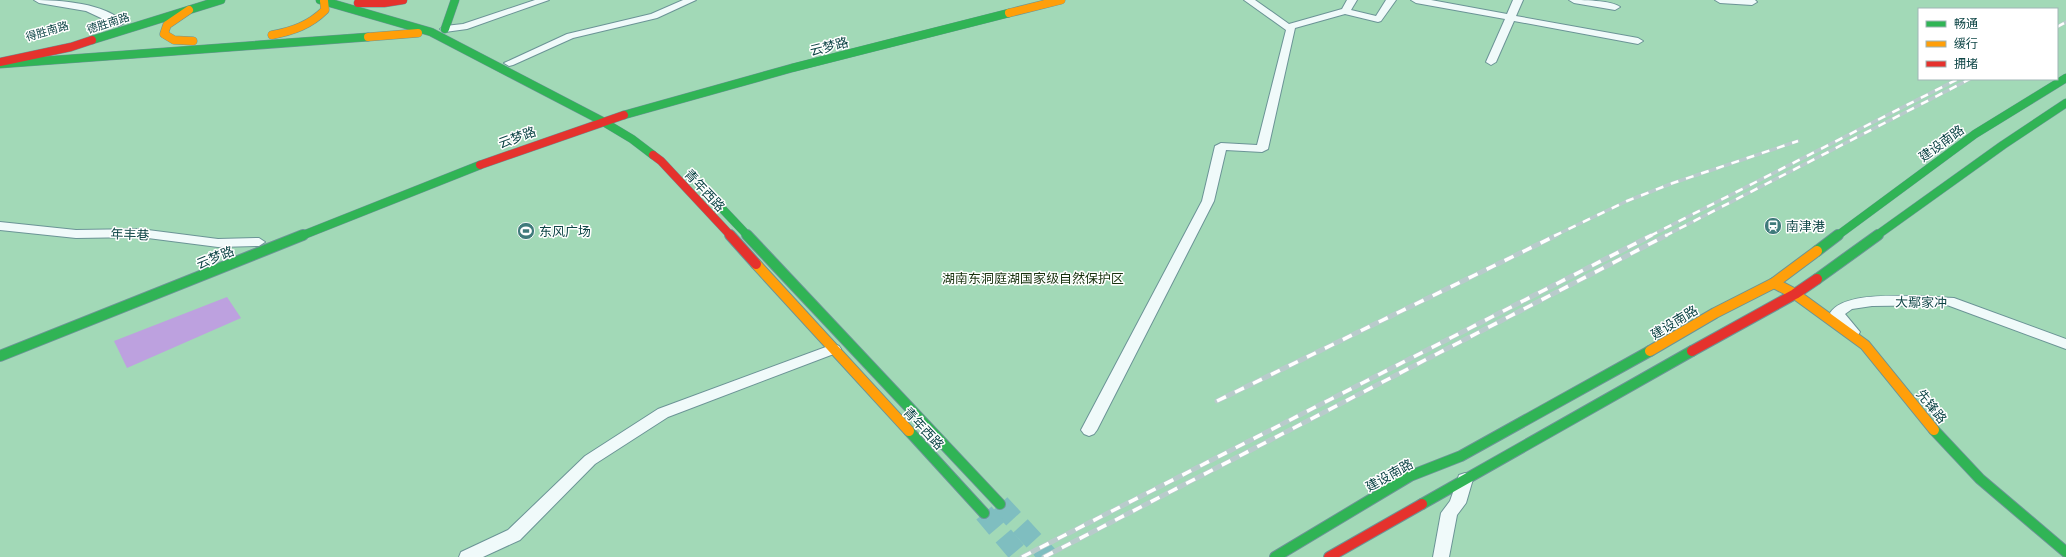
<svg xmlns="http://www.w3.org/2000/svg" width="2066" height="557" font-family="Cabin,'Noto Sans SC',sans-serif">
<style>
.green{fill:#a2d9b7;fill-rule:evenodd}
.water{fill:#bda1df}
.lines{fill:none;stroke-linecap:round;stroke-linejoin:round}
.secondary-tunnel{stroke:#7fbec0;stroke-width:20;stroke-dasharray:20 10;stroke-linecap:butt}
.street-casing{stroke:#6b9496;stroke-width:2}
.fast-far1-casing{stroke:#6b9496;stroke-width:9}
.fast-casing{stroke:#6b9496;stroke-width:12}
.slow-far1-casing{stroke:#6b9496;stroke-width:9}
.slow-casing{stroke:#6b9496;stroke-width:12}
.jam-far1-casing{stroke:#6b9496;stroke-width:9}
.jam-casing{stroke:#6b9496;stroke-width:12}
.street{fill:#f0fafa;fill-rule:evenodd}
.fast-far1{stroke:#30b455;stroke-width:8}
.fast{stroke:#30b455;stroke-width:10}
.slow-far1{stroke:#ff9f0a;stroke-width:8}
.slow{stroke:#ff9f0a;stroke-width:10}
.jam-far1{stroke:#e5322d;stroke-width:8}
.jam{stroke:#e5322d;stroke-width:10}
.rail-far1-casing{stroke:#b8cbcb;stroke-width:3.5}
.rail-casing{stroke:#b8cbcb;stroke-width:5}
.rail-far1{stroke:#fff;stroke-width:2.5;stroke-dasharray:8;stroke-linecap:butt}
.rail{stroke:#fff;stroke-width:3.5;stroke-dasharray:10;stroke-linecap:butt}
.labels{text-anchor:middle;dominant-baseline:central;stroke-width:3;stroke-linejoin:round;paint-order:stroke}
.far-street-label{font-size:11px;fill:#0e4546;stroke:#fff}
.street-label{font-size:13px;fill:#0e4546;stroke:#fff}
.poi-label{font-size:13px;fill:#0e4546;stroke:#fff;text-anchor:start}
.park-label{font-size:13px;fill:#17310d;stroke:#fff}
</style>
<rect width="100%" height="100%" fill="#9bdcde"/>
<!-- green -->
<path class="green" d="M0 0H2066V557H0ZM1919 9H2057V79H1919Z"/>
<!-- water -->
<path class="water" d="M227 297 241 318 127 368 114 341Z"/>
<g class="lines">
<!-- secondary-tunnel -->
<g class="secondary-tunnel">
<path d="M1000 504 1049 557"/>
<path d="M984 513 1021 557"/>
</g>
<defs>
<g id="street">
<path d="M34 0C59 0 106 3 124 23L119 26 116 25 86 11 39 3Z"/>
<path d="M535 0H549L467 29 445 32 440 29 445 26 463 24Z"/>
<path d="M683 0H696L657 18 573 38 513 65 509 66 504 63 567 34 651 14Z"/>
<path d="M1244 0H1255L1289 24 1342 9 1347 0H1357L1351 10 1376 16 1386 0H1396L1381 21 1378 22 1345 14 1295 28 1268 149 1262 152 1226 150 1214 201 1097 430 1094 434 1089 436 1084 434 1081 430 1202 201 1215 146 1221 143 1257 145 1286 30Z"/>
<path d="M1411 0H1431L1507 14 1513 0H1523L1516 16 1638 38 1643 41 1638 44 1514 21 1496 62 1491 65 1486 62 1505 19 1416 3Z"/>
<path d="M1569 0C1581 0 1612 0 1620 7L1615 10 1574 3Z"/>
<path d="M1715 0H1755L1757 2 1752 5 1720 3Z"/>
<path d="M0 222 76 230 140 229 218 239 259 238 265 242 259 246 218 247 140 237 76 238 0 230Z"/>
<path d="M1913 296 1954 298 2066 339V349L1947 305 1872 306 1852 309 1845 314 1860 332 1858 335C1846 339 1836 322 1830 313 1843 293 1892 296 1913 296Z"/>
<path d="M834 344 839 346 841 349 839 352 668 417 595 464 520 540 483 557H459L461 552 508 530 585 456 658 409Z"/>
<path d="M1465 473 1471 475 1473 479 1466 503 1457 515 1449 557H1433L1441 513 1450 501 1459 475Z"/>
</g>
<g id="fast-far1">
<path d="M320 0 431 32 602 121 632 139 653 155"/>
<path d="M445 29 455 0"/>
<path d="M92 40 221 0"/>
<path d="M0 64 368 37"/>
<path d="M624 115 792 68 1009 13"/>
<path d="M713 199 748 236"/>
<path d="M301 236 480 165"/>
<path d="M1837 236 1975 134 2066 78"/>
<path d="M1876 236 2003 145 2066 103"/>
</g>
<g id="fast">
<path d="M747 235 1000 504"/>
<path d="M1817 251 1838 235"/>
<path d="M1817 279 1878 235"/>
<path d="M0 356 303 235"/>
<path d="M1934 430 1980 479 2066 552"/>
<path d="M909 431 984 513"/>
<path d="M1422 504 1692 351"/>
<path d="M1275 557 1410 476 1461 456 1650 351"/>
</g>
<g id="slow-far1">
<path d="M189 10 167 25 164 34 174 40 193 41"/>
<path d="M1009 13 1061 0"/>
<path d="M272 35C293 31 310 25 325 10L324 1"/>
<path d="M368 37 418 33"/>
</g>
<g id="slow">
<path d="M756 264 909 431"/>
<path d="M1774 283 1795 294 1865 345 1934 430"/>
<path d="M1650 351 1715 313 1774 283 1817 251"/>
</g>
<g id="jam-far1">
<path d="M358 3H384L403 0"/>
<path d="M0 62 71 47 92 40"/>
<path d="M653 155 661 161 731 236"/>
<path d="M480 165 624 115"/>
</g>
<g id="jam">
<path d="M730 235 756 264"/>
<path d="M1692 351 1795 294 1817 279"/>
<path d="M1329 557 1422 504"/>
</g>
</defs>
<!-- street casing -->
<use href="#street" class="street-casing"/>
<!-- fast-far1 casing -->
<use href="#fast-far1" class="fast-far1-casing"/>
<!-- fast casing -->
<use href="#fast" class="fast-casing"/>
<!-- slow-far1 casing -->
<use href="#slow-far1" class="slow-far1-casing"/>
<!-- slow casing -->
<use href="#slow" class="slow-casing"/>
<!-- jam-far1 casing -->
<use href="#jam-far1" class="jam-far1-casing"/>
<!-- jam casing -->
<use href="#jam" class="jam-casing"/>
<!-- street -->
<use href="#street" class="street"/>
<!-- fast-far1 -->
<use href="#fast-far1" class="fast-far1"/>
<!-- fast -->
<use href="#fast" class="fast"/>
<!-- slow-far1 -->
<use href="#slow-far1" class="slow-far1"/>
<!-- slow -->
<use href="#slow" class="slow"/>
<!-- jam-far1 -->
<use href="#jam-far1" class="jam-far1"/>
<!-- jam -->
<use href="#jam" class="jam"/>
<defs>
<g id="rail-far1">
<path d="M2057 27 2066 22"/>
<path d="M1554 236 1627 201 1673 183 1798 141"/>
<path d="M1650 236 1958 79"/>
<path d="M1665 236 1970 79"/>
</g>
<g id="rail">
<path d="M1217 401 1557 235"/>
<path d="M1022 557 1652 235"/>
<path d="M1044 557 1667 235"/>
</g>
</defs>
<!-- rail-far1 casing -->
<use href="#rail-far1" class="rail-far1-casing"/>
<!-- rail casing -->
<use href="#rail" class="rail-casing"/>
<!-- rail-far1 -->
<use href="#rail-far1" class="rail-far1"/>
<!-- rail -->
<use href="#rail" class="rail"/>
</g>
<!-- icons -->
<defs>
<symbol id="station-disc" viewBox="-11 -11 22 22"><circle r="9.5" fill="#3f7a7b" stroke="#fff"/><path d="M-3-6H3Q5-6 5-4V2Q5 4 3 4L4.5 6H3L1.5 4h-3L-3 6H-4.5L-3 4Q-5 4-5 2V-4Q-5-6-3-6ZM-3.5-4v3h7v-3ZM-3.5 1v1.5H-2V1ZM2 1v1.5H3.5V1Z" fill="#fff"/></symbol>
<symbol id="stadium-disc" viewBox="-11 -11 22 22"><circle r="9.5" fill="#3f7a7b" stroke="#fff"/><path d="M0-5a6.5 5 0 1 0 0 10a6.5 5 0 1 0 0-10ZM-3.5-1.8h7v3.6h-7Z" fill="#fff"/></symbol>
</defs>
<g fill-rule="evenodd">
<use href="#station-disc" x="1763" y="216" width="20" height="20"/>
<use href="#stadium-disc" x="516" y="221" width="20" height="20"/>
</g>
<g class="labels">
<!-- far-street labels -->
<g class="far-street-label">
<text transform="translate(108 23) rotate(-18)">德胜南路</text>
<text transform="translate(47 31) rotate(-16)">得胜南路</text>
</g>
<!-- street labels -->
<g class="street-label">
<text transform="translate(829 46) rotate(-14)">云梦路</text>
<text transform="translate(517 137) rotate(-20)">云梦路</text>
<text transform="translate(1941 143) rotate(-36)">建设南路</text>
<text transform="translate(705 190) rotate(47)">青年西路</text>
<text transform="translate(130 234) rotate(2)">年丰巷</text>
<text transform="translate(215 257) rotate(-22)">云梦路</text>
<text transform="translate(1921 302) rotate(1)">大鄢家冲</text>
<text transform="translate(1674 322) rotate(-31)">建设南路</text>
<text transform="translate(1932 406) rotate(51)">先锋路</text>
<text transform="translate(924 428) rotate(47)">青年西路</text>
<text transform="translate(1389 475) rotate(-29)">建设南路</text>
</g>
<!-- poi labels -->
<g class="poi-label">
<text x="1786" y="226">南津港</text>
<text x="539" y="231">东风广场</text>
</g>
<!-- park labels -->
<g class="park-label">
<text x="1033" y="278">湖南东洞庭湖国家级自然保护区</text>
</g>
</g>
<!-- legend -->
<rect x="1918" y="8" width="140" height="72" fill="#ffffff" stroke="#9fb5b5"/>
<rect x="1926" y="21" width="20" height="6" fill="#30b455" stroke="#9fb5b5"/>
<text x="1954" y="28" font-size="12" fill="#0e4546">畅通</text>
<rect x="1926" y="41" width="20" height="6" fill="#ff9f0a" stroke="#9fb5b5"/>
<text x="1954" y="48" font-size="12" fill="#0e4546">缓行</text>
<rect x="1926" y="61" width="20" height="6" fill="#e5322d" stroke="#9fb5b5"/>
<text x="1954" y="68" font-size="12" fill="#0e4546">拥堵</text>
</svg>
